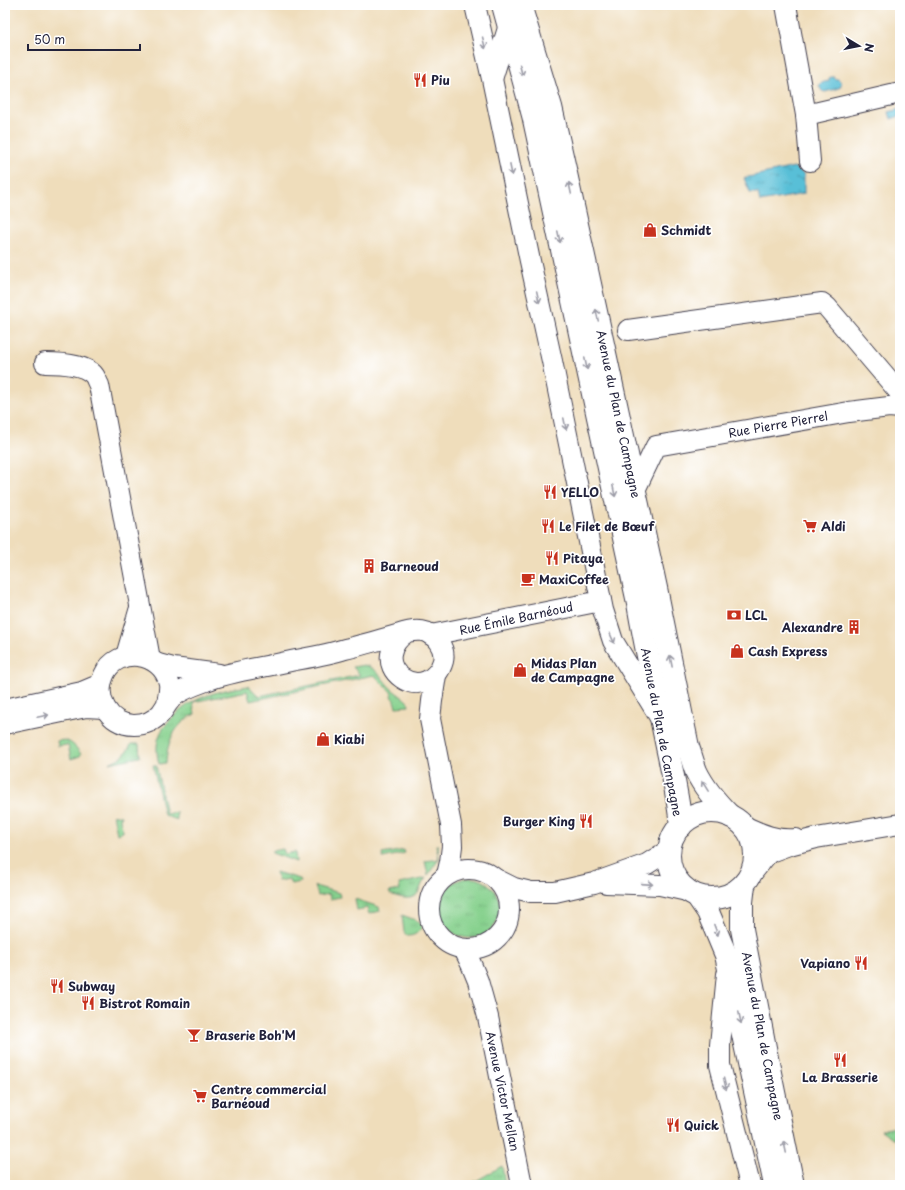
<svg xmlns="http://www.w3.org/2000/svg" width="905" height="1190" font-family="'Playpen Sans',sans-serif">
<style>
.grass{fill:url(#grass-tufts);stroke:#547a64}
.park{fill:url(#park-dots);stroke:#547a64}
.water{fill:url(#water-ripples);stroke:#3e7089}
.lines{fill:none;stroke-linecap:round;stroke-linejoin:round}
.minor-casing{stroke:#413e4e;stroke-width:22}
.major-casing{stroke:#413e4e;stroke-width:24}
.minor{stroke:#fff;stroke-width:20}
.major{stroke:#fff;stroke-width:22}
.oneway{stroke:#9c9ca7}
.labels{text-anchor:middle;dominant-baseline:central;stroke-width:3.5;stroke-linejoin:round;paint-order:stroke}
.poi-label{font-size:12px;font-weight:bold;fill:#22223b;stroke:#fff;text-anchor:start}
.street-label{font-size:12px;fill:#22223b;stroke:#fff}
</style>
<defs>
<pattern id="grass-tufts" width="24" height="20" patternUnits="userSpaceOnUse"><rect width="24" height="20" fill="#87d18e"/><path d="M3 7l-1-3M5 7V3M7 7l1-3M15 17l-1-3M17 17v-4M19 17l1-3" fill="none" stroke="#74b37b"/></pattern>
<pattern id="park-dots" width="8" height="8" patternUnits="userSpaceOnUse"><rect width="8" height="8" fill="#87d18e"/><path d="M2 2h.1M6 6h.1" fill="none" stroke="#74b37b" stroke-width="1.8" stroke-linecap="round"/></pattern>
<pattern id="water-ripples" width="26" height="14" patternUnits="userSpaceOnUse"><rect width="26" height="14" fill="#59bfd7"/><path d="M2 4q2-2 4 0t4 0M15 11q2-2 4 0t4 0" fill="none" stroke="#499bb0"/></pattern>
</defs>
<rect width="100%" height="100%" fill="#fff"/>
<filter id="ink" filterUnits="userSpaceOnUse"><feTurbulence type="fractalNoise" baseFrequency=".025" numOctaves="2"/><feDisplacementMap in="SourceGraphic" scale="8" xChannelSelector="R" yChannelSelector="G"/><feConvolveMatrix kernelMatrix="1 2 1 2 8 2 1 2 1" color-interpolation-filters="sRGB"/></filter>
<filter id="wash" filterUnits="userSpaceOnUse"><feTurbulence type="fractalNoise" baseFrequency=".012" numOctaves="4" result="noise"/><feDisplacementMap in="SourceGraphic" scale="16" xChannelSelector="R" yChannelSelector="G"/><feGaussianBlur stdDeviation="0.9" result="paint"/><feColorMatrix in="noise" values="0 0 0 0 0 0 0 0 0 0 0 0 0 0 0 0 0 1.4 0 .05"/><feComposite in="paint" operator="in"/></filter>
<g filter="url(#wash)">
<rect width="100%" height="100%" fill="#efddbb"/>
<!-- grass -->
<g class="grass">
<path d="M364 665C379 668 382 681 393 690 398 694 403 697 408 702L409 706 396 707 391 692 374 675 250 701 247 691 193 702 195 714C175 724 167 741 166 763L159 764C157 756 156 748 158 740 160 732 165 725 171 719 193 696 217 691 248 686L259 696 360 675 353 667Z"/>
<path d="M64 740C72 742 76 747 81 754L80 756 71 759 68 745 58 746 57 741Z"/>
<path d="M131 744H139L140 757 109 763C120 758 126 756 131 744Z"/>
<path d="M153 765H156L166 814 176 812 177 820 164 815Z"/>
<path d="M113 814 121 816 120 819 123 832 117 834Z"/>
<path d="M436 845H438L439 859 428 875 425 861 439 859Z"/>
<path d="M283 849 285 854 295 852 296 862 272 853V851Z"/>
<path d="M404 850 405 853 383 858 382 854Z"/>
<path d="M276 872 300 879 301 882 291 884 289 879 278 881Z"/>
<circle cx="470" cy="908" r="30"/>
<path d="M426 878C421 884 421 888 418 893 412 902 398 897 390 894L389 892 400 890 399 884Z"/>
<path d="M315 886 339 893 340 897 330 899 329 894 318 896Z"/>
<path d="M355 899 379 907 380 911 369 914 367 908 357 910Z"/>
<path d="M402 915 418 921 422 927C418 933 415 936 407 936L404 932Z"/>
<path d="M502 1166 505 1185H469Z"/>
</g>
<!-- park -->
<path class="park" d="M900 1126V1143L881 1130Z"/>
<!-- water -->
<g class="water">
<path d="M831 77H834L835 79H838C842 82 842 85 839 88L825 92 822 91 819 86C821 82 825 82 829 81V78Z"/>
<path d="M900 109V116L891 119 889 112Z"/>
<path d="M794 167 804 174V194L760 202 758 193H750L744 178Z"/>
</g>
</g>
<g filter="url(#ink)">
<g class="lines">
<defs>
<g id="minor">
<path d="M475 5 492 79 530 261 552 361 603 610 613 641 659 716"/>
<path d="M786 5 806 115 810 161"/>
<path d="M493 76 509 25"/>
<path d="M806 115 900 93"/>
<path d="M628 330 822 303 827 307 900 393"/>
<path d="M45 363C59 363 83 364 93 374 96 377 97 382 99 385L150 659"/>
<path d="M635 490 656 446 849 412 889 407 900 408"/>
<path d="M431 635 601 601"/>
<path d="M126 656 139 611"/>
<path d="M158 664 173 668 219 674"/>
<path d="M436 675 432 701 430 719 451 825 452 846 450 862 447 875"/>
<path d="M167 703C168 697 170 690 169 683 162 652 117 645 104 675 94 697 108 725 134 725 144 725 154 721 161 713 165 708 168 701 174 696 183 689 195 685 206 681 231 671 260 668 286 662 306 658 326 655 345 649 366 644 386 638 407 632 412 631 416 630 422 631 435 633 446 648 443 661 438 679 419 690 402 678 383 665 390 643 407 632"/>
<path d="M5 709 82 692 101 684"/>
<path d="M5 724 86 707 104 708"/>
<path d="M744 826C761 834 777 841 796 839"/>
<circle cx="469" cy="909" r="40"/>
<path d="M753 872 765 857 770 852 789 845 816 838 900 824"/>
<path d="M498 880 514 888 531 892H555L594 883 647 864 669 850"/>
<path d="M606 883 660 885 687 891"/>
<path d="M464 949 471 964 478 981 488 1017 522 1185"/>
<path d="M727 974 720 1045V1065L750 1185"/>
</g>
<g id="major">
<path d="M503 5 533 115 638 603C645 646 655 689 664 732 670 763 678 794 681 826"/>
<path d="M520 5 551 107 565 169 656 588 688 747C691 755 693 763 696 771 704 788 717 803 730 816"/>
<circle cx="712" cy="855" r="43"/>
<path d="M744 885 742 902V929L768 1063 793 1185"/>
<path d="M697 896 708 912 726 955 775 1185"/>
</g>
</defs>
<!-- minor casing -->
<use href="#minor" class="minor-casing"/>
<!-- major casing -->
<use href="#major" class="major-casing"/>
<!-- minor -->
<use href="#minor" class="minor"/>
<!-- major -->
<use href="#major" class="major"/>
</g>
<!-- one-way arrows -->
<defs><path id="oneway-shaft" d="M-6 0H5M1.5-3L5.5 0L1.5 3" fill="none" stroke-width="1.6" stroke-linecap="round" stroke-linejoin="round"/></defs>
<g class="oneway">
<use href="#oneway-shaft" transform="translate(484 43) rotate(76)"/>
<use href="#oneway-shaft" transform="translate(521 70) rotate(75)"/>
<use href="#oneway-shaft" transform="translate(511 170) rotate(78)"/>
<use href="#oneway-shaft" transform="translate(570 188) rotate(-102)"/>
<use href="#oneway-shaft" transform="translate(559 237) rotate(78)"/>
<use href="#oneway-shaft" transform="translate(538 297) rotate(77)"/>
<use href="#oneway-shaft" transform="translate(597 315) rotate(-102)"/>
<use href="#oneway-shaft" transform="translate(586 364) rotate(78)"/>
<use href="#oneway-shaft" transform="translate(565 424) rotate(78)"/>
<use href="#oneway-shaft" transform="translate(614 491) rotate(78)"/>
<use href="#oneway-shaft" transform="translate(612 638) rotate(66)"/>
<use href="#oneway-shaft" transform="translate(671 661) rotate(-101)"/>
<use href="#oneway-shaft" transform="translate(43 716) rotate(-12)"/>
<use href="#oneway-shaft" transform="translate(705 786) rotate(-122)"/>
<use href="#oneway-shaft" transform="translate(647 884) rotate(4)"/>
<use href="#oneway-shaft" transform="translate(716 930) rotate(69)"/>
<use href="#oneway-shaft" transform="translate(740 1018) rotate(78)"/>
<use href="#oneway-shaft" transform="translate(725 1084) rotate(76)"/>
<use href="#oneway-shaft" transform="translate(785 1147) rotate(-102)"/>
</g>
</g>
<!-- icons -->
<defs>
<symbol id="restaurant-bare" viewBox="-9 -9 18 18"><path d="M-5-6h1v4h1v-4h1v4h1v-4h1v5L-1.5 .5V6h-2V.5L-5-1ZM5-6V6H3V1.5H1.5Q1.5-4 5-6Z" fill="#c8321e" stroke="#fff" stroke-width="2.5" paint-order="stroke"/></symbol>
<symbol id="shop-bare" viewBox="-9 -9 18 18"><path d="M-5-2.5h2.3a2.7 3.5 0 0 1 5.4 0H5L5.5 6h-11ZM-1.5-2.5h3a1.5 2.3 0 0 0-3 0Z" fill="#c8321e" stroke="#fff" stroke-width="2.5" paint-order="stroke"/></symbol>
<symbol id="supermarket-bare" viewBox="-9 -9 18 18"><path d="M-6-5.5h2.5l.6 2H6L4.5 2H-2.5L-4.4-4H-6ZM-1.5 3.2a1.3 1.3 0 1 0 .1 0ZM3 3.2a1.3 1.3 0 1 0 .1 0Z" fill="#c8321e" stroke="#fff" stroke-width="2.5" paint-order="stroke"/></symbol>
<symbol id="building-bare" viewBox="-9 -9 18 18"><path d="M-4-6H4V6H1V3H-1V6H-4ZM-2.5-4.3h1.7v1.8h-1.7ZM.8-4.3h1.7v1.8H.8ZM-2.5-1h1.7V.8h-1.7ZM.8-1h1.7V.8H.8Z" fill="#c8321e" stroke="#fff" stroke-width="2.5" paint-order="stroke"/></symbol>
<symbol id="cafe-bare" viewBox="-9 -9 18 18"><path d="M-5.5-4.5H6V0H3Q3 3.5 0 3.5H-2.5Q-5.5 3.5-5.5 0ZM3-3.2v2h1.7v-2ZM-6 4.5H4V6H-6Z" fill="#c8321e" stroke="#fff" stroke-width="2.5" paint-order="stroke"/></symbol>
<symbol id="bank-bare" viewBox="-9 -9 18 18"><path d="M-6-4H6V4H-6ZM0-2.3a2.3 2.3 0 1 0 0 4.6a2.3 2.3 0 1 0 0-4.6Z" fill="#c8321e" stroke="#fff" stroke-width="2.5" paint-order="stroke"/></symbol>
<symbol id="bar-bare" viewBox="-9 -9 18 18"><path d="M-6-5H6L.8 .8V4.5H3.5V6h-7V4.5H-.8V.8Z" fill="#c8321e" stroke="#fff" stroke-width="2.5" paint-order="stroke"/></symbol>
</defs>
<g fill-rule="evenodd">
<use href="#restaurant-bare" x="410" y="70" width="20" height="20"/>
<use href="#shop-bare" x="640" y="220" width="20" height="20"/>
<use href="#restaurant-bare" x="540" y="482" width="20" height="20"/>
<use href="#restaurant-bare" x="538" y="516" width="20" height="20"/>
<use href="#supermarket-bare" x="800" y="516" width="20" height="20"/>
<use href="#restaurant-bare" x="542" y="548" width="20" height="20"/>
<use href="#building-bare" x="359" y="556" width="20" height="20"/>
<use href="#cafe-bare" x="518" y="569" width="20" height="20"/>
<use href="#bank-bare" x="724" y="605" width="20" height="20"/>
<use href="#building-bare" x="844" y="617" width="20" height="20"/>
<use href="#shop-bare" x="727" y="641" width="20" height="20"/>
<use href="#shop-bare" x="510" y="660" width="20" height="20"/>
<use href="#shop-bare" x="313" y="729" width="20" height="20"/>
<use href="#restaurant-bare" x="576" y="811" width="20" height="20"/>
<use href="#restaurant-bare" x="851" y="953" width="20" height="20"/>
<use href="#restaurant-bare" x="47" y="976" width="20" height="20"/>
<use href="#restaurant-bare" x="78" y="993" width="20" height="20"/>
<use href="#bar-bare" x="184" y="1025" width="20" height="20"/>
<use href="#restaurant-bare" x="830" y="1050" width="20" height="20"/>
<use href="#supermarket-bare" x="190" y="1086" width="20" height="20"/>
<use href="#restaurant-bare" x="663" y="1115" width="20" height="20"/>
</g>
<g class="labels">
<!-- poi labels -->
<g class="poi-label">
<text x="431" y="80">Piu</text>
<text x="661" y="230">Schmidt</text>
<text x="561" y="492">YELLO</text>
<text x="559" y="526">Le Filet de Bœuf</text>
<text x="821" y="526">Aldi</text>
<text x="563" y="558">Pitaya</text>
<text x="380" y="566">Barneoud</text>
<text x="539" y="579">MaxiCoffee</text>
<text x="745" y="615">LCL</text>
<text x="843" y="627" text-anchor="end">Alexandre</text>
<text x="748" y="651">Cash Express</text>
<text x="531" y="663">Midas Plan<tspan x="531" dy="14">de Campagne</tspan></text>
<text x="334" y="739">Kiabi</text>
<text x="575" y="821" text-anchor="end">Burger King</text>
<text x="850" y="963" text-anchor="end">Vapiano</text>
<text x="68" y="986">Subway</text>
<text x="99" y="1003">Bistrot Romain</text>
<text x="205" y="1035">Braserie Boh'M</text>
<text x="840" y="1077" text-anchor="middle">La Brasserie</text>
<text x="211" y="1089">Centre commercial<tspan x="211" dy="14">Barnéoud</tspan></text>
<text x="684" y="1125">Quick</text>
</g>
<!-- street labels -->
<g class="street-label">
<text transform="translate(619 414) rotate(78)">Avenue du Plan de Campagne</text>
<text transform="translate(778 424) rotate(-10)">Rue Pierre Pierrel</text>
<text transform="translate(516 618) rotate(-12)">Rue Émile Barnéoud</text>
<text transform="translate(662 732) rotate(79)">Avenue du Plan de Campagne</text>
<text transform="translate(763 1036) rotate(79)">Avenue du Plan de Campagne</text>
<text transform="translate(503 1091) rotate(78)">Avenue Victor Mellan</text>
</g>
</g>
<!-- margin -->
<rect width="905" height="1190" fill="none" stroke="#fff" stroke-width="20"/>
<!-- north arrow -->
<g transform="translate(859 46) rotate(100)" stroke="#ffffff" stroke-width="3" paint-order="stroke">
<path d="M0-3L7 15L0 10L-7 15Z" fill="#22223b"/>
<text y="-6" font-size="11" font-weight="bold" text-anchor="middle" fill="#22223b">N</text>
</g>
<!-- scale -->
<path d="M28 44v6h112v-6" fill="none" stroke="#22223b" stroke-width="2"/>
<text x="34" y="44" font-size="12" fill="#22223b" stroke="#ffffff" stroke-width="3" paint-order="stroke">50 m</text>
</svg>
